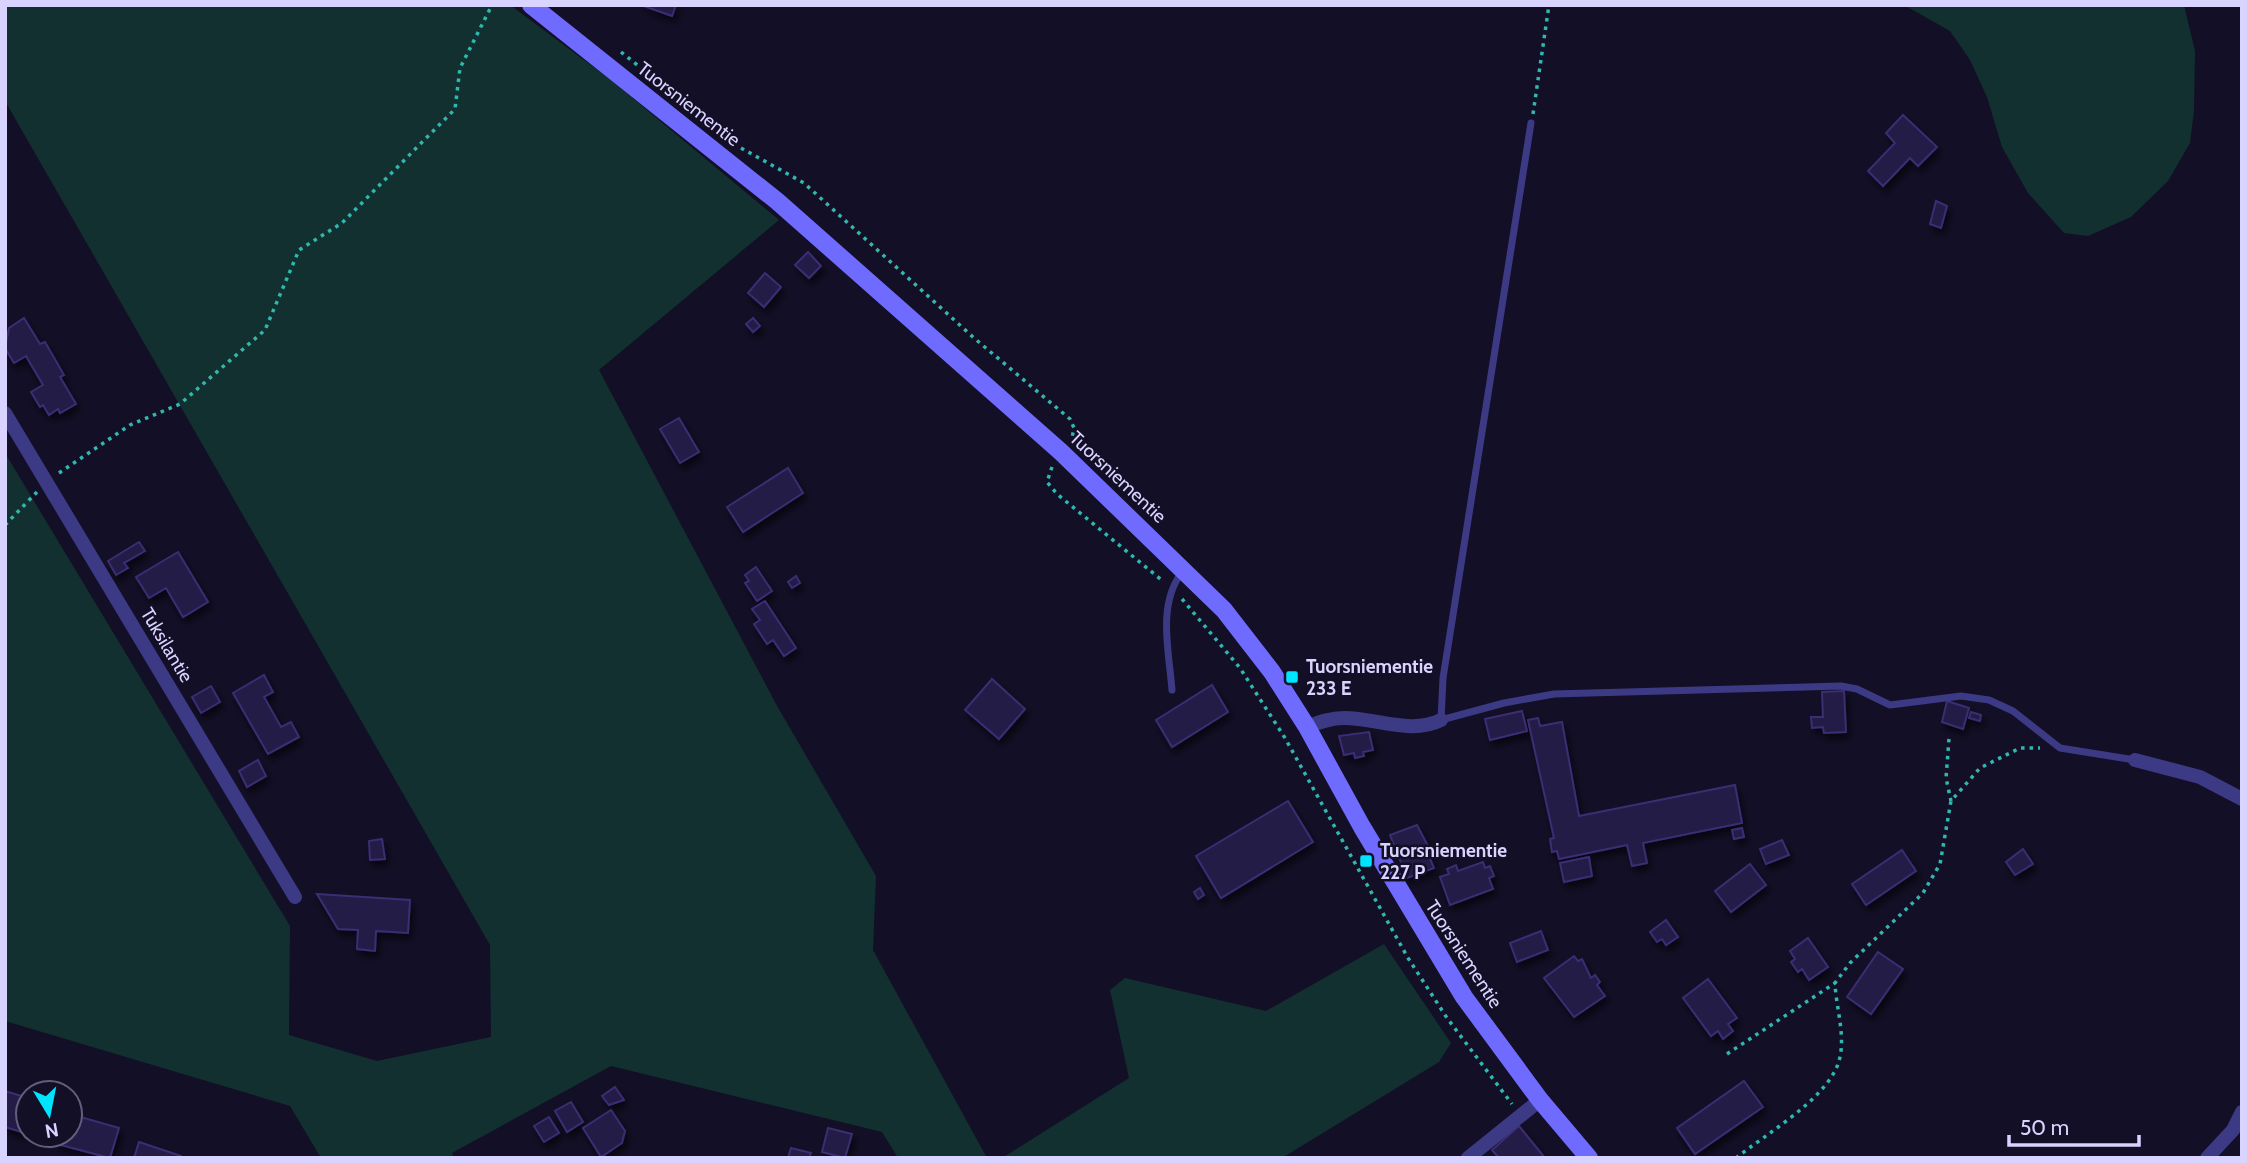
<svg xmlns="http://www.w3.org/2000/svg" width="2247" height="1163" font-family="Cabin,sans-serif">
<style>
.green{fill:#12302f}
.building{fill:#241b47;stroke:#3b2d73;stroke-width:2;filter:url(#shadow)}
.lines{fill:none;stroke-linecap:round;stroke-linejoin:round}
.path{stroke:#2fb8b0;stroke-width:3.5;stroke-dasharray:3.5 5;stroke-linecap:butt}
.service{stroke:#3d3a85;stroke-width:7}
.minor{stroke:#3d3a85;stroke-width:14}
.secondary{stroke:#6f6bff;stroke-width:18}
.poi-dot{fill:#00e5ff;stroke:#130f26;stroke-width:2.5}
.labels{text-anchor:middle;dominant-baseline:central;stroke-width:5;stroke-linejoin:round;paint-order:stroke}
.street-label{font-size:19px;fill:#d9d4ff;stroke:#130f26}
.poi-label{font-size:19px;font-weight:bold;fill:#d9d4ff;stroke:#130f26;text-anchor:start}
</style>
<defs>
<filter id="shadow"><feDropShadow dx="3" dy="5.5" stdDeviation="3.5" flood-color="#0009"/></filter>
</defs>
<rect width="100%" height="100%" fill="#130f26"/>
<!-- green -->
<g class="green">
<path d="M5 5H510L611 80 779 220 599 370 776 704 876 876 873 950 987 1158H898L882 1132 611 1066 452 1153 455 1158H321L290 1106 5 1021V453L290 926 289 1035 377 1061 491 1037 490 945 5 101Z"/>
<path d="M1904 5H2184L2195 51 2194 111 2190 143 2168 181 2131 217 2088 236 2064 233 2028 193 2002 147 1987 97 1970 60 1950 31Z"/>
<path d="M1384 944 1451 1043 1439 1062 1282 1158H1002L1129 1078 1110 990 1125 978 1266 1011Z"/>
</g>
<!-- building -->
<g class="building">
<path d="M641 5H676L672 16Z"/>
<path d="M1903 115 1937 147 1918 166 1910 158 1883 186 1868 171 1895 143 1886 133Z"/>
<path d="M1936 201 1947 206 1941 228 1930 224Z"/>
<path d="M808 252 821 266 809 278 795 265Z"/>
<path d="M765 273 781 287 764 307 748 293Z"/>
<path d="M24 318 40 344 45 342 64 375 60 377 76 404 60 413 58 409 49 415 43 405 40 407 31 392 43 385 26 356 14 363 5 348 9 328Z"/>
<path d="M753 318 760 326 753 332 746 324Z"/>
<path d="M679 418 699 452 680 463 660 429Z"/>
<path d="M788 468 803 493 743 532 727 507Z"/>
<path d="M139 542 145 551 124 563 128 568 116 575 108 561Z"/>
<path d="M178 552 208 602 183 617 166 588 149 598 136 577Z"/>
<path d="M756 567 772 591 757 601 745 583 749 581 745 575Z"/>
<path d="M796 576 800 583 792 588 788 582Z"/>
<path d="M765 601 796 648 784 656 773 640 767 644 754 624 760 620 752 609Z"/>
<path d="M264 675 273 692 264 697 281 727 291 722 299 737 268 754 233 693Z"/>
<path d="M992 679 1025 709 999 739 965 710Z"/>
<path d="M1212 685 1228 712 1172 747 1156 720Z"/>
<path d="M211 686 220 702 201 713 192 697Z"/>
<path d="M1844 691 1846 732 1824 733 1823 727 1812 728 1811 717H1823L1822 692Z"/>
<path d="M1947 701 1969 708 1963 729 1942 722Z"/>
<path d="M1522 711 1527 731 1490 740 1485 719Z"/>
<path d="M1971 712 1981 715 1980 721 1969 718Z"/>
<path d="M1538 718 1540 726 1562 722 1579 816 1735 785 1742 823 1643 843 1647 863 1632 866 1627 845 1559 859 1557 851 1552 852 1550 839 1554 838 1528 720Z"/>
<path d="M1369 732 1373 750 1363 752 1364 756 1355 758 1354 753 1344 755 1339 736Z"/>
<path d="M258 760 266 776 247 787 239 771Z"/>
<path d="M1288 801 1313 842 1221 898 1196 856Z"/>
<path d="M1417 825 1430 850 1427 852 1434 868 1407 878 1390 835Z"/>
<path d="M1742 828 1744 837 1734 839 1732 830Z"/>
<path d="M382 839 385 859 370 860 369 841Z"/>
<path d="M1782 840 1789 855 1766 864 1760 849Z"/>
<path d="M2023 849 2033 864 2015 875 2006 862Z"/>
<path d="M1902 850 1916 871 1866 905 1852 884Z"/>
<path d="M1589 857 1592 876 1564 882 1560 863Z"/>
<path d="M1483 862 1485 868 1490 866 1494 876 1489 878 1493 889 1450 905 1440 877 1449 874 1447 869 1456 865 1458 871Z"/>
<path d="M1750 864 1766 885 1731 912 1715 891Z"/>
<path d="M1200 888 1204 895 1198 899 1194 892Z"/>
<path d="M317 894 410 900 408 933 376 931 375 951 357 949 358 930 338 929Z"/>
<path d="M1666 920 1678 937 1666 945 1662 939 1657 942 1650 932Z"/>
<path d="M1541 931 1548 950 1517 962 1510 943Z"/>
<path d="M1808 938 1828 967 1809 980 1802 969 1798 972 1791 962 1795 959 1790 951Z"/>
<path d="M1878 952 1903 969 1871 1014 1847 997Z"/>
<path d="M1574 956 1578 961 1582 959 1591 978 1595 975 1600 982 1597 985 1605 996 1574 1017 1544 978Z"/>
<path d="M1708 979 1737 1018 1728 1024 1733 1031 1723 1039 1718 1031 1711 1036 1683 998Z"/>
<path d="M1744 1081 1763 1107 1695 1154 1677 1128Z"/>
<path d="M615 1087 624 1100 609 1105 602 1096Z"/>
<path d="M5 1091 28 1098V1134L5 1127Z"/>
<path d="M571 1102 583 1122 567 1132 555 1111Z"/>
<path d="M611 1110 625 1131 622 1143 601 1157 583 1128Z"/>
<path d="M70 1114 119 1128 110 1158 57 1144 59 1135H70Z"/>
<path d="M549 1117 559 1133 544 1142 534 1126Z"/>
<path d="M1519 1126 1545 1158H1499L1492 1150Z"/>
<path d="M828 1128 852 1134 845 1158 822 1152Z"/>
<path d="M139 1142 181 1156V1158H134Z"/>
<path d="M791 1148 811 1153 809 1158H788Z"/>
</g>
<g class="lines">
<!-- path -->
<g class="path">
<path d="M621 52 675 95"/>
<path d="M1533 114 1549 5"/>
<path d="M741 148 804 183 974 338 1070 419 1074 428 1072 438"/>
<path d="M1052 467 1047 482 1057 494 1164 582"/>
<path d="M59 473 130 425 180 404 265 330 299 250 342 223 455 109 460 68 492 5"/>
<path d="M5 525 37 492"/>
<path d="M1182 599 1240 668 1285 738 1408 958 1447 1018 1512 1104"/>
<path d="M1949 739 1946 778 1951 801"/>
<path d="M1727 1054 1835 983"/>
<path d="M1736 1158C1766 1134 1825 1100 1838 1064 1847 1039 1836 1009 1835 983L1850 963 1923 893 1940 864 1951 801 1980 768 2020 748H2040"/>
</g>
<!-- service -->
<g class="service">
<path d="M1531 123 1443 678 1441 720 1504 703 1554 694 1841 686 1857 689 1890 705 1961 696 1989 700 2013 711 2060 748 2135 760"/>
<path d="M1172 690C1169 651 1157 605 1182 572"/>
</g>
<!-- minor -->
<g class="minor">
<path d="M5 413 295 897"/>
<path d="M1307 727C1320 722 1331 718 1344 718 1377 718 1411 735 1441 720"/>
<path d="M2135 760 2200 777 2242 799"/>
<path d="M1468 1158 1540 1100"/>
<path d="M2207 1158 2233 1130 2242 1112"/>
</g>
<!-- secondary -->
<path class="secondary" d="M531 5 777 201 1061 452 1224 610 1272 672 1307 727 1362 827 1464 997 1540 1100 1589 1158"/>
</g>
<!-- markers -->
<g class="poi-dot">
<rect x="1285" y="670" width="14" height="14" rx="3.5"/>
<rect x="1359" y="854" width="14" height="14" rx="3.5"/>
</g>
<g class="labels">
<!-- street labels -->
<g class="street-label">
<text transform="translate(689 104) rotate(38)">Tuorsniementie</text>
<text transform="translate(1118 477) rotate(43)">Tuorsniementie</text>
<text transform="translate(167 645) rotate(59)">Tuksilantie</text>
<text transform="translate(1464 954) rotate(57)">Tuorsniementie</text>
</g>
<!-- poi labels -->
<g class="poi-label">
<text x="1306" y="666">Tuorsniementie<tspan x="1306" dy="22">233 E</tspan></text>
<text x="1380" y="850">Tuorsniementie<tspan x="1380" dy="22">227 P</tspan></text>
</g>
</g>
<!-- border -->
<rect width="2247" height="1163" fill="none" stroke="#d9d4ff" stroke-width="14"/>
<!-- north arrow -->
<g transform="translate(49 1114) rotate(170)"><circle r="33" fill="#130f26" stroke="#625e7d" stroke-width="2"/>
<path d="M0-5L12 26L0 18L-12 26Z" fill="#00e5ff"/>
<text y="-10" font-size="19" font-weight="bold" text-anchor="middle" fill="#d9d4ff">N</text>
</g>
<!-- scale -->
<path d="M2009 1135v10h130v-10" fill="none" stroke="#d9d4ff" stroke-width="3.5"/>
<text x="2020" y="1135" font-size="21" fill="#d9d4ff" stroke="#130f26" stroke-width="5" paint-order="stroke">50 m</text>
</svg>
